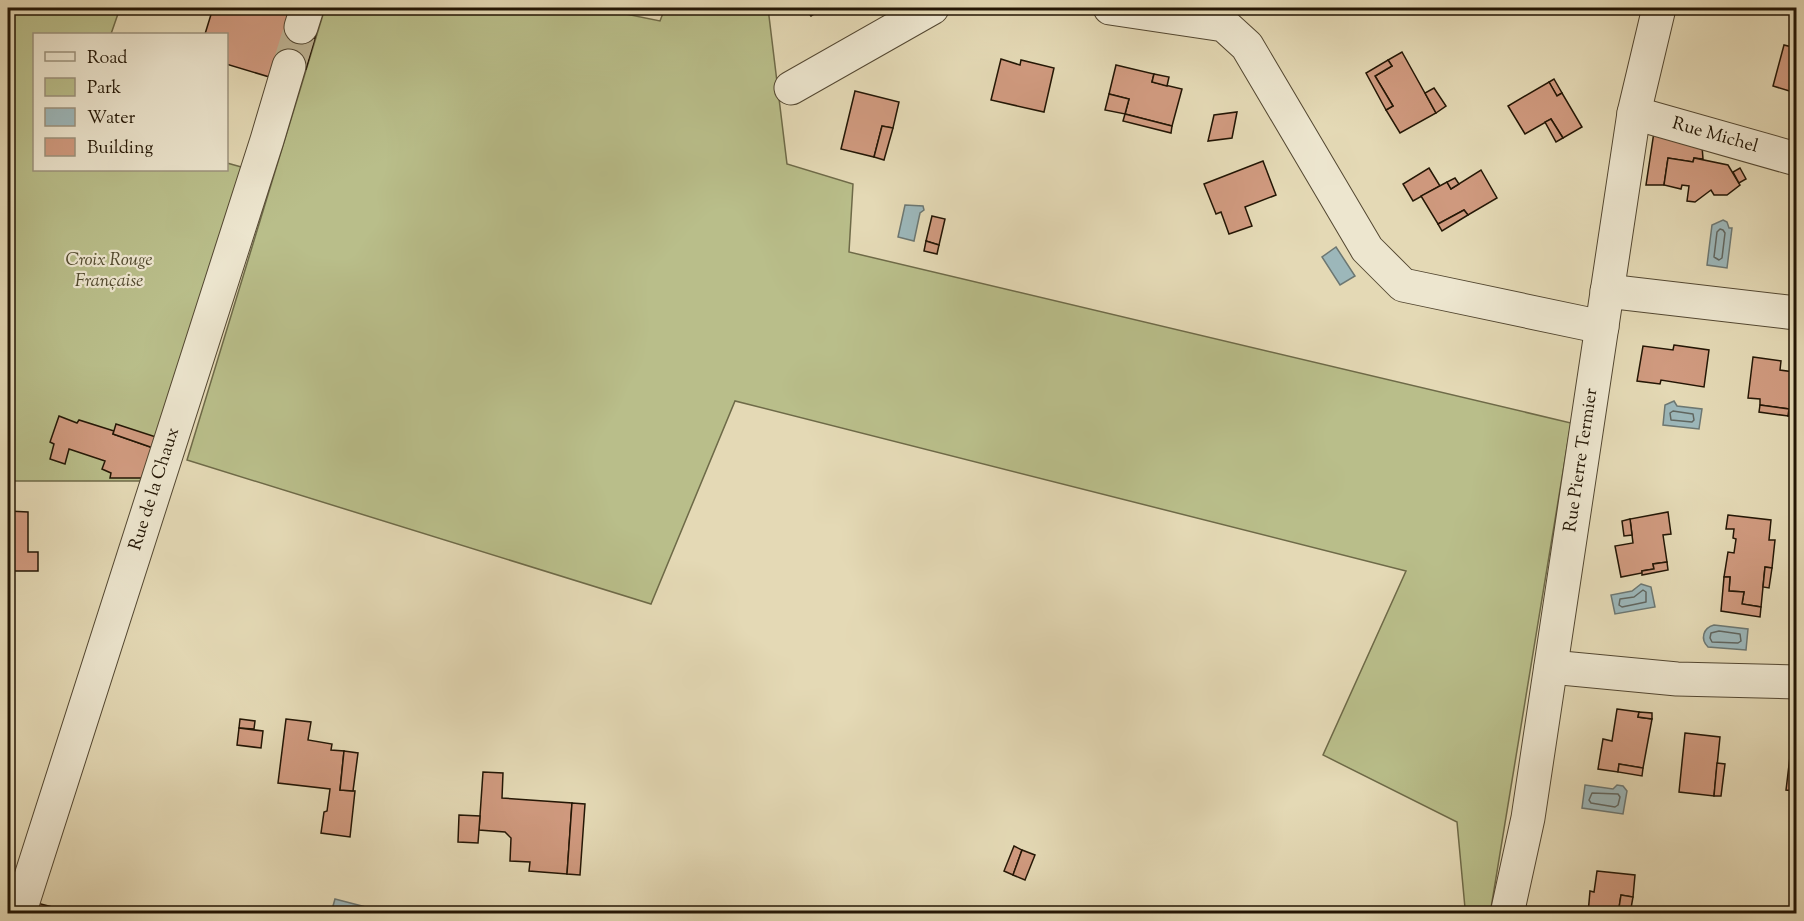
<svg xmlns="http://www.w3.org/2000/svg" width="1804" height="921" font-family="'Sorts Mill Goudy',serif">
<style>
.green{fill:#b9be8a;stroke:#6e6a48;stroke-width:1.5}
.water{fill:#9cb7ba;stroke:#6c7772;stroke-width:1.5}
.lines{fill:none;stroke-linecap:round;stroke-linejoin:round}
.shore{stroke:#606660;stroke-width:1.5}
.building{fill:#d09a7f;stroke:#231605;stroke-width:1.5}
.minor-tunnel{stroke:#bdb292;stroke-width:33;stroke-dasharray:33 16;stroke-linecap:butt}
.minor-casing{stroke:#534731;stroke-width:35}
.minor{stroke:#ede6cf;stroke-width:33}
.labels{text-anchor:middle;dominant-baseline:central;stroke-width:4.5;stroke-linejoin:round;paint-order:stroke}
.street-label{font-size:18px;fill:#231605;stroke:#ede6cf}
.park-label{font-size:18px;font-style:italic;fill:#50482d;stroke:#ede6cf}
</style>
<rect width="100%" height="100%" fill="#e4d9b5"/>
<filter id="stains"><feTurbulence type="fractalNoise" baseFrequency=".00333" numOctaves="4"/><feColorMatrix values="0 0 0 0 .2 0 0 0 0 .09 0 0 0 0 .02 0 0 0 .5 -.17"/></filter>
<radialGradient id="worn" r=".72"><stop offset=".6" stop-color="#630" stop-opacity="0"/><stop offset="1" stop-color="#630" stop-opacity=".3"/></radialGradient>
<!-- green -->
<g class="green">
<path d="M8 8H120L111 34H34V170H226L227 163 245 168 153 481H8Z"/>
<path d="M325 8H596L660 21 665 8H768L787 164 853 184 849 252 1571 423 1490 914 1465 908 1457 822 1323 755 1406 571 735 401 651 604 187 460Z"/>
</g>
<!-- water -->
<g class="water">
<path d="M905 205 923 206 924 210 920 213 914 241 898 237Z"/>
<path d="M1723 220 1727 222 1729 228H1732L1727 268 1707 265 1712 225Z"/>
<path d="M1336 247 1355 276 1340 285 1322 257Z"/>
<path d="M1674 401 1677 406 1702 409 1699 429 1663 425 1665 405Z"/>
<path d="M1641 584 1651 587 1655 607 1615 614 1611 595 1632 591Z"/>
<path d="M1714 625 1748 629 1746 650 1708 647C1700 639 1703 628 1714 625Z"/>
<path d="M1585 785 1613 789 1617 785 1623 786 1627 791 1623 814 1582 808Z"/>
<path d="M335 899 389 913H331Z"/>
</g>
<g class="lines">
<!-- shore -->
<g class="shore">
<path d="M1720 229 1723 230 1725 233 1722 258 1719 260 1714 257 1717 232Z"/>
<path d="M1673 411 1693 414 1694 420 1692 422 1671 420 1670 413Z"/>
<path d="M1643 590 1646 592V602L1622 607 1619 605 1620 599 1634 597Z"/>
<path d="M1719 631 1740 634 1741 641 1738 643 1712 642 1710 638 1711 633Z"/>
<path d="M1592 793 1618 794 1620 797 1618 805 1615 807 1591 803 1589 800Z"/>
</g>
</g>
<!-- building -->
<g class="building">
<path d="M213 8H297L276 79 226 64V34H205Z"/>
<path d="M805 8H823L811 16Z"/>
<path d="M1604 8H1646L1644 14Z"/>
<path d="M291 27 316 34 306 69 281 62Z"/>
<path d="M1796 30V93L1773 86 1784 45 1792 47Z"/>
<path d="M1402 52 1436 113 1400 133 1386 110 1393 106 1375 76 1392 66 1388 60Z"/>
<path d="M1001 59 1020 65 1021 60 1054 68 1044 112 991 100Z"/>
<path d="M1388 60 1392 66 1375 76 1393 106 1386 110 1366 73Z"/>
<path d="M1116 65 1154 74 1152 82 1182 89 1172 126 1125 114 1129 99 1109 94Z"/>
<path d="M1154 74 1169 77 1167 86 1152 82Z"/>
<path d="M1554 79 1562 93 1557 96 1549 82Z"/>
<path d="M1549 82 1557 96 1562 93 1582 127 1563 138 1551 119 1525 134 1508 106Z"/>
<path d="M1434 88 1446 106 1436 113 1425 93Z"/>
<path d="M855 91 899 102 893 128 882 126 874 157 841 149Z"/>
<path d="M1109 94 1129 99 1125 114 1105 110Z"/>
<path d="M1237 112 1232 138 1208 141 1214 115Z"/>
<path d="M1125 114 1172 126 1171 133 1123 121Z"/>
<path d="M1551 119 1563 138 1556 142 1545 122Z"/>
<path d="M882 126 893 128 884 160 874 157Z"/>
<path d="M1654 132 1702 146 1703 159 1694 158 1693 162 1668 158 1664 185H1646Z"/>
<path d="M1668 158 1693 162 1694 158 1728 165 1740 185 1727 195H1714L1711 190 1695 202 1687 201 1689 186 1682 185 1681 189 1664 185Z"/>
<path d="M1263 161 1276 195 1245 207 1252 226 1229 234 1221 212 1216 214 1204 184Z"/>
<path d="M1429 168 1440 186 1413 201 1403 184Z"/>
<path d="M1740 168 1746 179 1739 183 1733 172Z"/>
<path d="M1481 170 1497 198 1468 215 1464 210 1438 224 1421 196 1447 182 1451 189Z"/>
<path d="M1455 178 1459 184 1451 189 1447 182Z"/>
<path d="M1464 210 1468 215 1442 231 1438 224Z"/>
<path d="M932 216 945 219 939 245 926 241Z"/>
<path d="M1796 221V240L1793 239Z"/>
<path d="M926 241 939 245 937 254 924 251Z"/>
<path d="M1674 345 1709 350 1704 387 1661 380 1660 384 1637 381 1643 346 1673 350Z"/>
<path d="M1753 357 1781 361 1780 370 1794 372V375L1796 376V417L1788 416 1789 409 1760 405V399L1748 398Z"/>
<path d="M1760 405 1789 409 1788 416 1759 412Z"/>
<path d="M59 416 77 423 79 420 114 431 113 434 159 450 150 478H110L111 473 102 469 105 461 69 449 65 464 50 459 54 444 50 442Z"/>
<path d="M116 424 162 439 159 450 113 434Z"/>
<path d="M8 511 28 512V552H38V571H8Z"/>
<path d="M1668 512 1671 534 1663 535 1667 562 1653 564 1654 569 1642 571V573L1621 577 1615 546 1633 543 1630 519Z"/>
<path d="M1728 515 1771 520 1769 540H1775L1772 568 1765 567 1761 607 1742 604 1744 592 1729 591 1730 577H1724L1728 552 1734 553 1736 539 1733 538 1734 529H1726Z"/>
<path d="M1630 519 1632 535 1624 536 1622 521Z"/>
<path d="M1667 562 1668 570 1642 575V571L1654 569 1653 564Z"/>
<path d="M1765 567 1772 568 1769 588 1763 587Z"/>
<path d="M1724 577H1730L1729 591 1744 592 1742 604 1761 607 1760 617 1721 611Z"/>
<path d="M1617 709 1639 712 1638 717 1652 719 1643 768 1619 764 1618 772 1598 769 1603 739 1612 741Z"/>
<path d="M1639 712 1652 713V719L1638 717Z"/>
<path d="M240 719 255 721 254 729 239 728Z"/>
<path d="M286 719 311 722 308 740 332 744 331 750 344 751 340 790 355 791 350 837 321 833 324 812 327 811 330 789 278 783Z"/>
<path d="M239 728 263 731 261 748 237 745Z"/>
<path d="M1685 733 1720 737 1714 796 1679 792Z"/>
<path d="M1792 740 1796 741V797V791L1786 790Z"/>
<path d="M344 751 358 753 353 791 340 790Z"/>
<path d="M1717 763 1725 764 1721 796H1714Z"/>
<path d="M1619 764 1643 768 1642 776 1618 772Z"/>
<path d="M483 772 503 773 502 798 572 803 567 874 529 871 530 862 510 861 511 838 505 832 479 830Z"/>
<path d="M572 803 585 804 580 875 567 874Z"/>
<path d="M459 815 480 816 478 843 458 842Z"/>
<path d="M1014 846 1022 850 1013 875 1004 871Z"/>
<path d="M1022 850 1035 855 1025 880 1013 875Z"/>
<path d="M1597 871 1635 875 1633 897 1621 895 1618 914H1588L1590 891 1594 892Z"/>
<path d="M1621 895 1633 897 1630 914H1618Z"/>
<path d="M37 903 68 911V914H33Z"/>
</g>
<g class="lines">
<!-- minor-tunnel -->
<path class="minor-tunnel" d="M289 66 301 27"/>
<defs>
<g id="minor">
<path d="M1110 8 1224 25 1247 46 1367 249 1403 285 1602 327"/>
<path d="M301 27 307 8"/>
<path d="M791 88 932 8"/>
<path id="s1" d="M1634 113 1796 159"/>
<path d="M1607 291 1796 313"/>
<path d="M1551 667 1677 679 1796 682"/>
<path id="s2" d="M19 914 267 140 289 66"/>
<path id="s3" d="M1507 914 1528 818 1634 113 1659 8"/>
</g>
</defs>
<!-- minor casing -->
<use href="#minor" class="minor-casing"/>
<!-- minor -->
<use href="#minor" class="minor"/>
</g>
<g class="labels">
<!-- street labels -->
<g class="street-label">
<text stroke="none"><textPath href="#s1" startOffset="84">Rue Michel</textPath></text>
<text stroke="none"><textPath href="#s3" startOffset="460">Rue Pierre Termier</textPath></text>
<text stroke="none"><textPath href="#s2" startOffset="446">Rue de la Chaux</textPath></text>
</g>
<!-- park labels -->
<g class="park-label">
<text x="109" y="261">Croix Rouge<tspan x="109" dy="21">Française</tspan></text>
</g>
</g>
<!-- margin -->
<rect width="1804" height="921" fill="none" stroke="#e4d9b5" stroke-width="30"/>
<rect x="9" y="9" width="1786" height="903" fill="none" stroke="#231605" stroke-width="3"/>
<rect x="15" y="15" width="1774" height="891" fill="none" stroke="#231605" stroke-width="1.5"/>
<!-- legend -->
<rect x="33" y="33" width="195" height="138" fill="#ede6cf" stroke="#9c937e" stroke-width="1.5"/>
<rect x="45" y="52" width="30" height="9" fill="#ede6cf" stroke="#9c937e" stroke-width="1.5"/>
<text x="87" y="63" font-size="18" fill="#231605">Road</text>
<rect x="45" y="78" width="30" height="18" fill="#b9be8a" stroke="#9c937e" stroke-width="1.5"/>
<text x="87" y="93" font-size="18" fill="#231605">Park</text>
<rect x="45" y="108" width="30" height="18" fill="#9cb7ba" stroke="#9c937e" stroke-width="1.5"/>
<text x="87" y="123" font-size="18" fill="#231605">Water</text>
<rect x="45" y="138" width="30" height="18" fill="#d09a7f" stroke="#9c937e" stroke-width="1.5"/>
<text x="87" y="153" font-size="18" fill="#231605">Building</text>
<rect width="100%" height="100%" filter="url(#stains)"/>
<rect width="100%" height="100%" fill="url(#worn)"/>
</svg>
